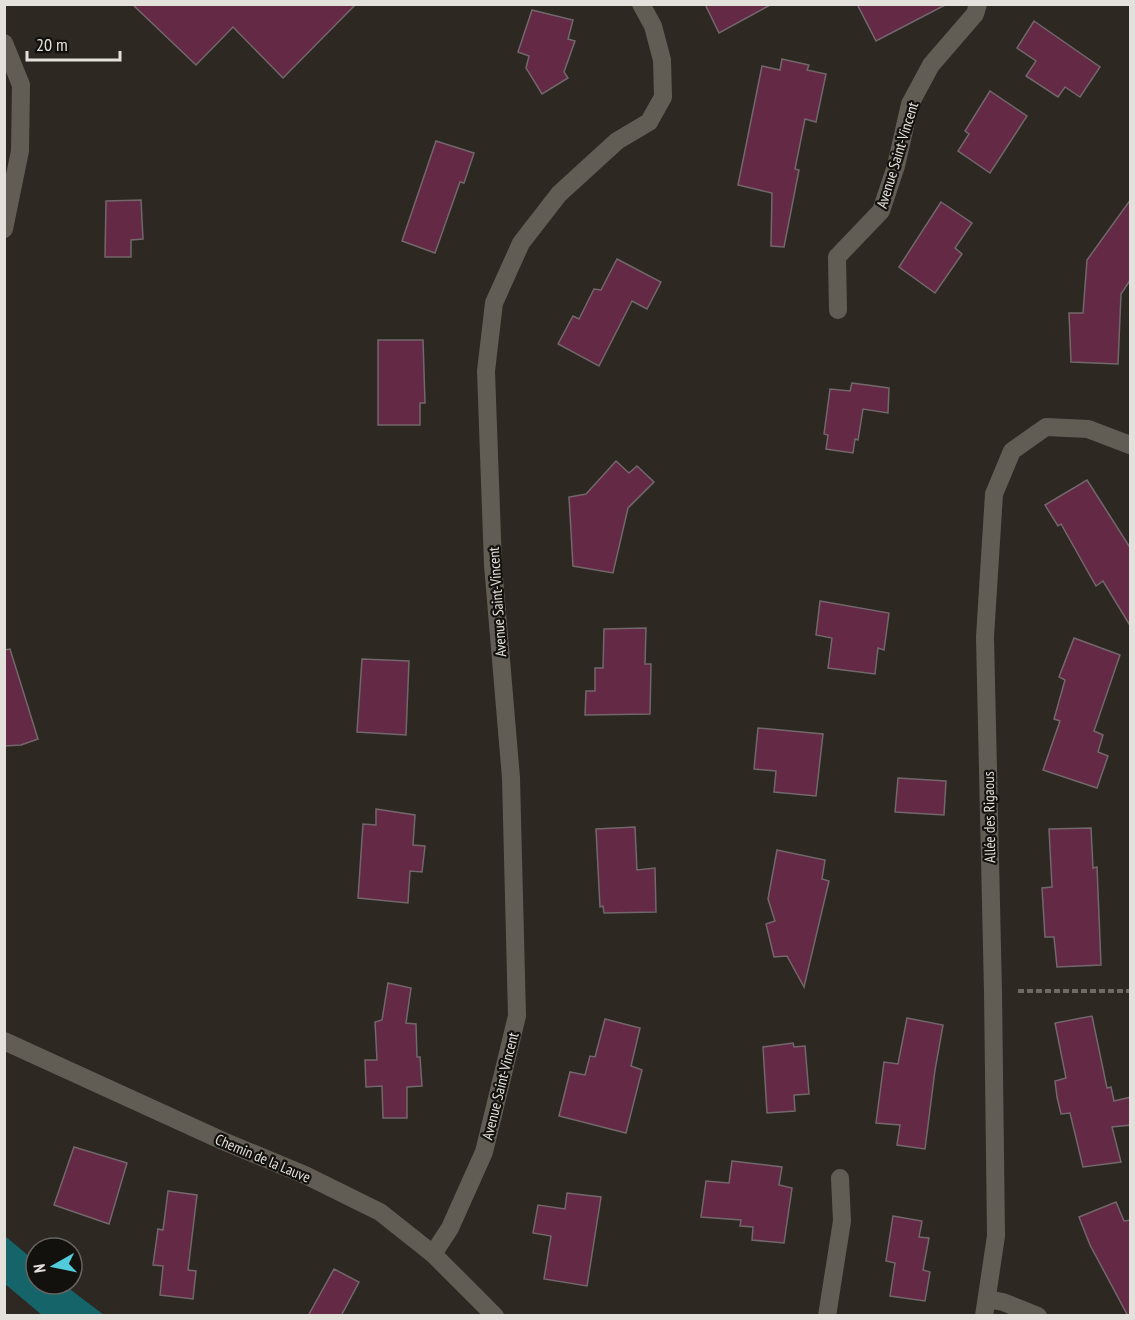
<svg xmlns="http://www.w3.org/2000/svg" width="1135" height="1320" font-family="'PT Sans Narrow',sans-serif">
<style>
.water{fill:#14646a}
.building{fill:#632945;stroke:#72676b;stroke-width:1.5}
.lines{fill:none;stroke-linecap:round;stroke-linejoin:round}
.path{stroke:#6e6a64;stroke-width:4;stroke-dasharray:6 3;stroke-linecap:butt}
.lane{stroke:#625d54;stroke-width:18}
.street{stroke:#625d54;stroke-width:18}
.labels{text-anchor:middle;dominant-baseline:central;stroke-width:4.5;stroke-linejoin:round;paint-order:stroke}
.street-label{font-size:15px;fill:#e4e1dd;stroke:#13110e}
</style>
<rect width="100%" height="100%" fill="#2d2821"/>
<!-- water -->
<path class="water" d="M5 1236 36 1262V1284H63L104 1315H42L5 1284Z"/>
<!-- building -->
<g class="building">
<path d="M132 4H356L283 78 233 27 196 65Z"/>
<path d="M705 4H772L719 33Z"/>
<path d="M857 4H947L876 41Z"/>
<path d="M532 10 573 20 568 39 575 41 564 72 568 78 542 94 526 68 529 56 518 52Z"/>
<path d="M1034 21 1100 67 1080 97 1065 87 1058 97 1026 76 1036 61 1017 48Z"/>
<path d="M782 59 809 65 807 70 826 74 816 122 805 119 795 169 799 170 784 247 771 246 772 193 738 185 762 66 780 70Z"/>
<path d="M990 91 1027 116 990 173 958 151 969 134 965 131Z"/>
<path d="M436 141 474 153 464 183 460 182 435 253 402 241Z"/>
<path d="M1131 199V279L1121 294 1118 364 1071 362 1069 313H1083L1087 260Z"/>
<path d="M141 200 143 239 131 240V257H105L106 201Z"/>
<path d="M941 202 972 223 955 248 962 254 935 293 899 267Z"/>
<path d="M617 259 661 282 647 309 632 301 599 366 558 344 573 316 579 319 594 289 601 290Z"/>
<path d="M378 340H423L425 403H420V425H378Z"/>
<path d="M852 383 889 388 888 413 863 409 858 440 855 439 853 453 826 449 828 435 824 434 830 389 850 391Z"/>
<path d="M616 461 629 473 637 466 654 482 628 508 613 573 573 566 569 497 586 494Z"/>
<path d="M1087 480 1131 549V627L1103 581 1096 586 1061 524 1058 526 1045 505Z"/>
<path d="M820 601 889 613 884 650 878 648 875 674 828 668 832 638 816 635Z"/>
<path d="M646 628 645 664H651L650 714 585 715 586 691H595V668H603L604 629Z"/>
<path d="M1074 638 1120 655 1094 731 1103 735 1098 752 1108 756 1097 788 1043 770 1060 721 1054 719 1065 680 1059 677Z"/>
<path d="M10 649 38 739 21 745 4 746V650Z"/>
<path d="M362 659 409 661 406 735 357 732Z"/>
<path d="M758 728 823 734 816 796 774 792 776 771 754 769Z"/>
<path d="M898 778 946 781 944 815 895 812Z"/>
<path d="M376 809 415 815 413 845 425 846 422 872 410 871 408 903 358 898 363 824 376 825Z"/>
<path d="M635 827 637 870 655 868 656 912 604 913 603 906 600 907 596 829Z"/>
<path d="M1091 828 1093 868 1097 867 1101 965 1057 967 1054 937H1045L1042 888 1052 887 1049 829Z"/>
<path d="M777 850 825 860 822 879 829 881 804 987 787 956 774 957 766 924 775 921 768 899Z"/>
<path d="M388 983 411 988 406 1023 416 1024 417 1057H420L422 1086 407 1087V1118H383L382 1086 366 1087 365 1060H377L375 1022 382 1020Z"/>
<path d="M1092 1016 1107 1088 1111 1087 1114 1101 1131 1097V1125L1112 1127 1121 1162 1083 1167 1070 1113 1061 1114 1057 1097 1055 1081 1066 1078 1055 1023Z"/>
<path d="M907 1018 943 1025 935 1070 925 1149 897 1145 900 1125 876 1123 884 1062 898 1064Z"/>
<path d="M605 1019 640 1028 631 1066 642 1070 626 1133 559 1116 570 1072 585 1075 590 1056 595 1057Z"/>
<path d="M793 1043 794 1047 805 1046 809 1094 794 1095 795 1111 767 1113 763 1047Z"/>
<path d="M74 1147 127 1163 109 1224 54 1205Z"/>
<path d="M732 1161 782 1167 779 1185 792 1188 784 1243 752 1240 753 1227 740 1226 741 1220 701 1217 706 1181 729 1183Z"/>
<path d="M168 1191 197 1195 188 1270 196 1271 193 1299 160 1295 163 1266 153 1265 158 1229 163 1230Z"/>
<path d="M567 1193 601 1197 587 1286 544 1279 551 1236 533 1233 538 1205 565 1209Z"/>
<path d="M1116 1202 1124 1221 1131 1220V1316H1128L1090 1245 1079 1217Z"/>
<path d="M893 1216 922 1221 919 1237 929 1238 923 1270 930 1272 925 1301 890 1296 895 1263 886 1261Z"/>
<path d="M334 1269 359 1282 341 1316H308Z"/>
</g>
<g class="lines">
<!-- path -->
<path class="path" d="M1018 991H1130"/>
<!-- lane -->
<path class="lane" d="M827 1316 842 1221 840 1178"/>
<!-- street -->
<g class="street">
<path d="M4 43 21 85 20 151 4 229"/>
<path d="M838 310 837 257 881 211 896 166 910 104 931 65 975 14 978 4"/>
<path d="M4 1041 223 1141 305 1175 380 1212 433 1254 495 1316"/>
<path d="M433 1254 450 1228 484 1152 517 1016 511 778 493 565 486 371 494 303 521 243 559 194 617 141 649 122 663 97 662 60 653 26 641 4"/>
<path d="M987 1299 1003 1302 1038 1316"/>
<path d="M984 1316 996 1236 993 992 985 637 994 494 1012 451 1046 427 1088 429 1130 445"/>
</g>
</g>
<g class="labels">
<!-- street labels -->
<g class="street-label">
<text transform="translate(897 155) rotate(-73)">Avenue Saint-Vincent</text>
<text transform="translate(497 602) rotate(-94)">Avenue Saint-Vincent</text>
<text transform="translate(989 817) rotate(-91)">Allée des Rigaous</text>
<text transform="translate(500 1086) rotate(-76)">Avenue Saint-Vincent</text>
<text transform="translate(263 1158) rotate(23)">Chemin de la Lauve</text>
</g>
</g>
<!-- border -->
<rect width="1135" height="1320" fill="none" stroke="#e4e1dd" stroke-width="12"/>
<!-- north arrow -->
<g transform="translate(54 1266) rotate(261)"><circle r="28" fill="#13110e" stroke="#676461" stroke-width="1.5"/>
<path d="M0-4.5L10 22L0 15L-10 22Z" fill="#52cbda"/>
<text y="-9" font-size="16" font-weight="bold" text-anchor="middle" fill="#e4e1dd">N</text>
</g>
<!-- scale -->
<path d="M27 51v9h93v-9" fill="none" stroke="#e4e1dd" stroke-width="3"/>
<text x="36" y="51" font-size="18" fill="#e4e1dd" stroke="#13110e" stroke-width="4.5" paint-order="stroke">20 m</text>
</svg>
